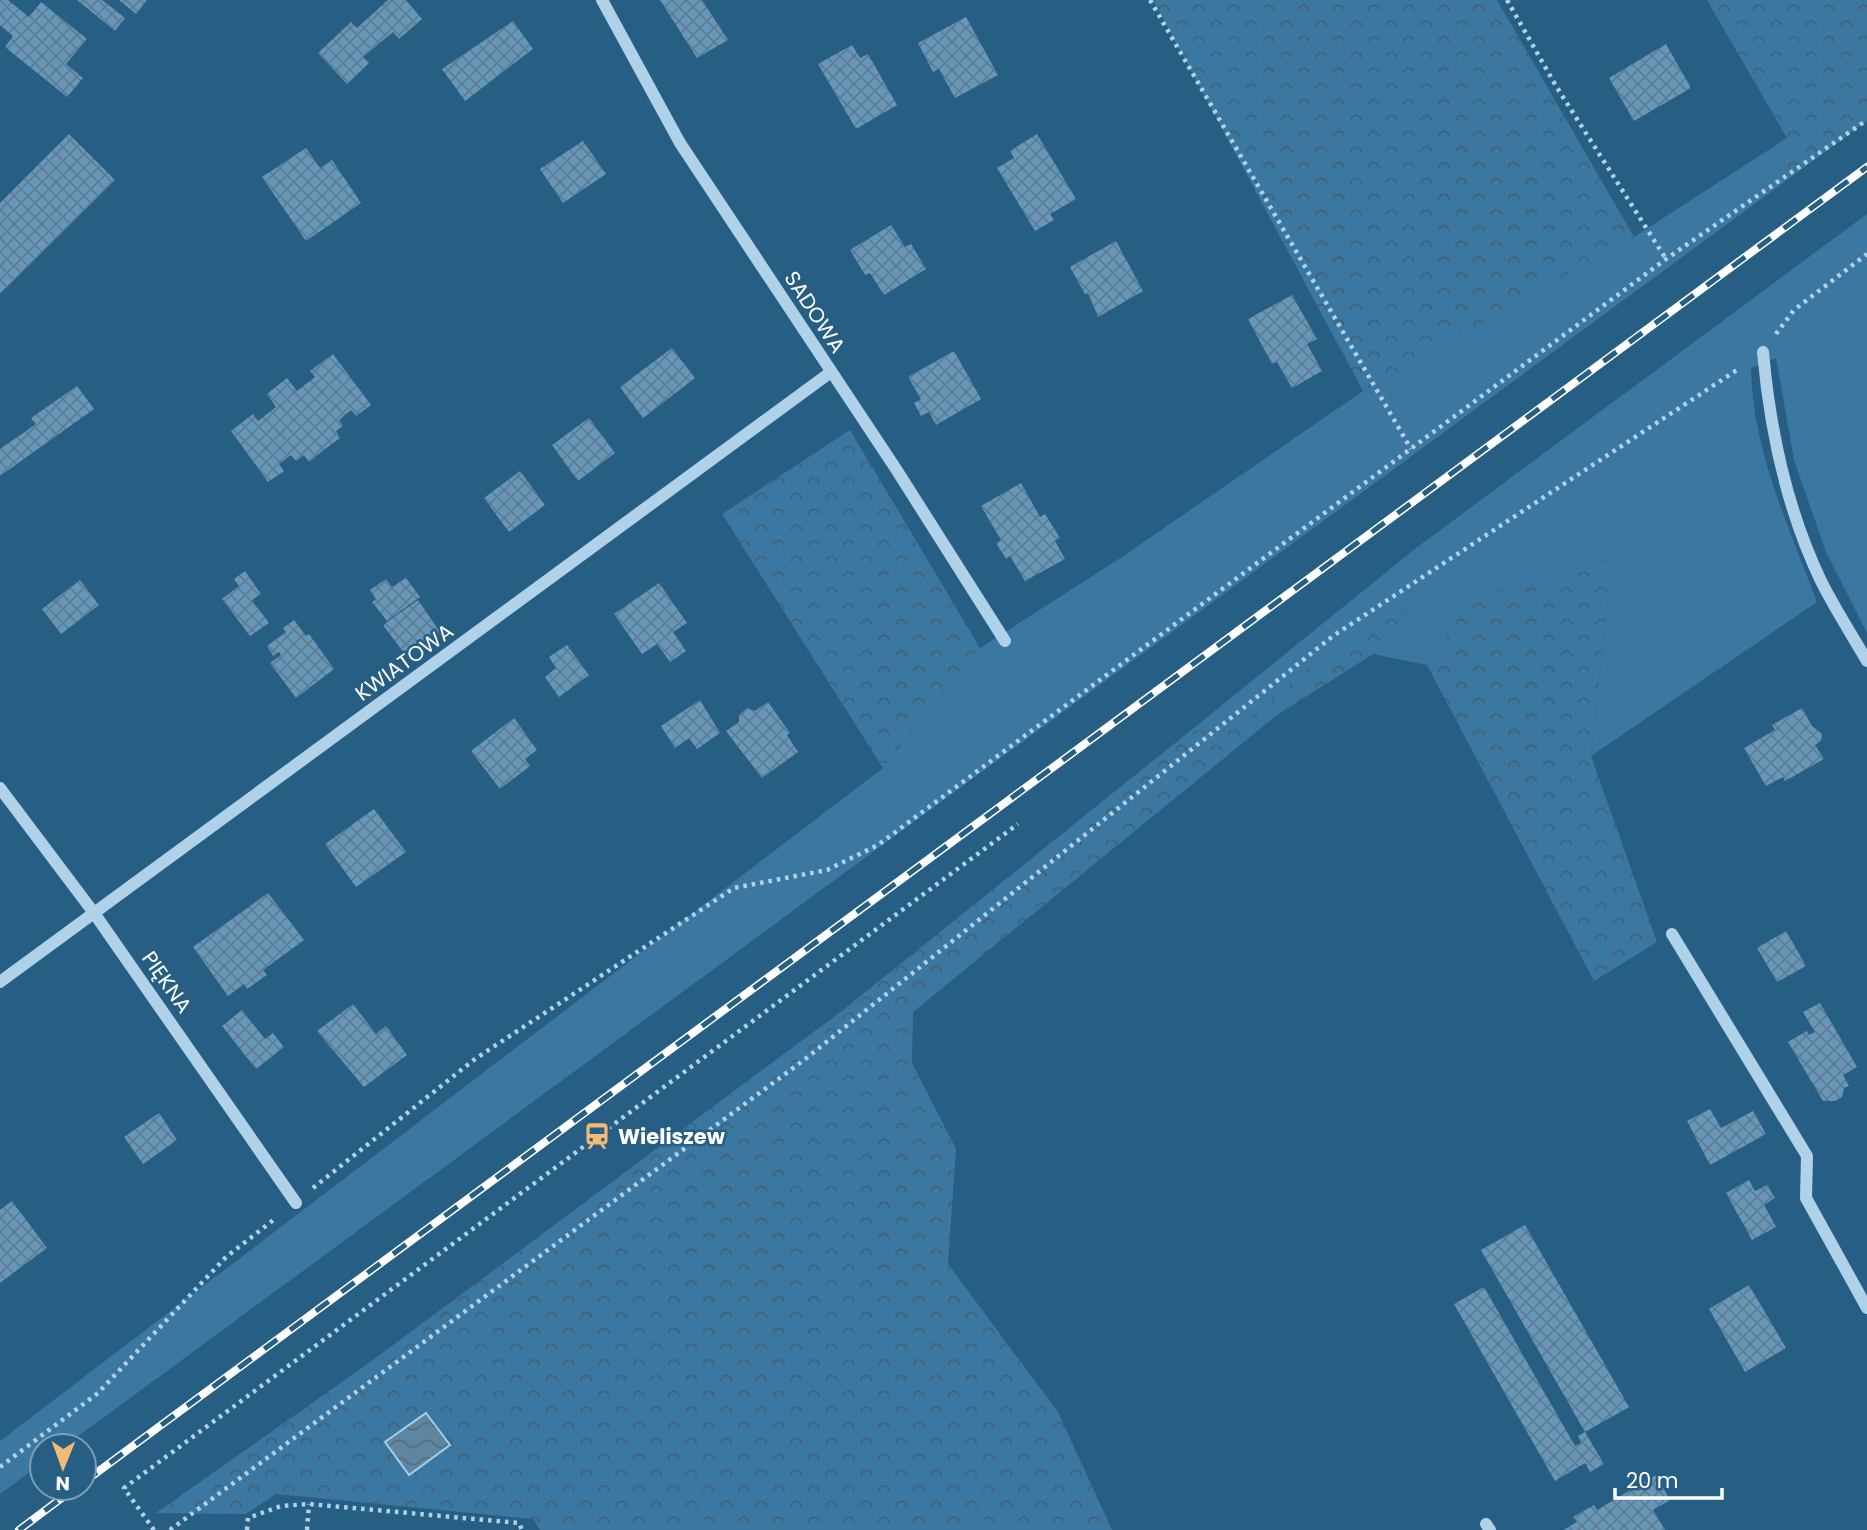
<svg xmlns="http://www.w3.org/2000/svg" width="1867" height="1530" font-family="Poppins,sans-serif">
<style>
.grass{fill:#3b78a1}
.forest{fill:url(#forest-crowns)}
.water{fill:url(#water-waves);stroke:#a4cee8;stroke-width:2}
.building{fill:url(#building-cross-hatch)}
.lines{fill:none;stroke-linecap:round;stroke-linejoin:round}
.path{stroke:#b0d2e8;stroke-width:4.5;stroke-dasharray:3.5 5;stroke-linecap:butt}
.minor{stroke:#b0d2e8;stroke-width:12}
.rail-casing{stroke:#fff;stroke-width:8}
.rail{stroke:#265e84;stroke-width:5;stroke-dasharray:16;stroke-linecap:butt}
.labels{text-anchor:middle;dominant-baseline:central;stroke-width:5;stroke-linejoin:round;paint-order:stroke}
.street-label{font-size:21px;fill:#fff;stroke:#265e84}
.poi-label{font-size:21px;font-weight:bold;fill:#fff;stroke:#265e84;text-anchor:start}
</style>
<defs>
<pattern id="forest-crowns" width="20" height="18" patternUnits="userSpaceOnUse" patternTransform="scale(1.75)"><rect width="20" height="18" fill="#3b78a1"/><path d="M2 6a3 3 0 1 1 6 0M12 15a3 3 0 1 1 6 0" fill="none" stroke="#446072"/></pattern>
<pattern id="water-waves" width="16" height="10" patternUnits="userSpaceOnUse" patternTransform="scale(1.75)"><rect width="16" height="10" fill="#5f86a0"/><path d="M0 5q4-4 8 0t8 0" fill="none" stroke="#576f7e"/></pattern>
<pattern id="building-cross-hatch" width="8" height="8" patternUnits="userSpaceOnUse" patternTransform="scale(1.75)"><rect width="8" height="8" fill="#6797b8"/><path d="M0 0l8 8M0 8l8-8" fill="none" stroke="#5e7d92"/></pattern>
</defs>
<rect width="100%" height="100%" fill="#265e84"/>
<!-- grass -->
<g class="grass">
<path d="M1787 138V180L65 1446H42V1463L0 1494V1441L883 768 980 648 1122 557 1363 391 1634 237Z"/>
<path d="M1867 214V633L1826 552 1794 460 1776 358 1751 368C1752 449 1789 527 1817 602L1591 756 1612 559 1473 598 1427 665 1373 654 1408 610 1336 647 1233 730 1190 731 1416 548Z"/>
</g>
<!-- forest -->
<g class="forest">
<path d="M1153 0H1497L1634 237 1363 391Z"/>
<path d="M1707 0H1867V121L1787 180V138Z"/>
<path d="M850 430 980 648 883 768 722 514Z"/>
<path d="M1612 559 1591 756 1657 942 1594 981 1427 665 1473 598Z"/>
<path d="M1409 608 1373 654 1277 715 913 1012 912 1063 956 1149 948 1264 1058 1412 1112 1530H540L533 1519 276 1494 246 1514 156 1513 373 1360 843 1010 1190 731 1233 730 1336 647Z"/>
</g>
<!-- water -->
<path class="water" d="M426 1413 450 1445 409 1475 385 1442Z"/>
<!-- building -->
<g class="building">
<path d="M0 0H8L29 17 41 2 87 39 66 64 83 78 67 97 5 47 13 36 0 25Z"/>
<path d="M77 0H102L125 18 115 31Z"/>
<path d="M119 0H147L136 14Z"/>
<path d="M388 0H406L422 19 399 39 393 32 363 57 369 63 347 84 318 53 351 22 357 28Z"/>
<path d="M660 0H702L728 40 697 58Z"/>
<path d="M966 17 998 75 955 98 939 69 933 72 918 43Z"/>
<path d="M513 21 533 49 465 101 442 69Z"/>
<path d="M1666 44 1691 88 1634 121 1609 78Z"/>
<path d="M852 45 860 58 868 54 897 105 856 129 818 64Z"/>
<path d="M69 134 115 180 0 294V203Z"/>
<path d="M1037 134 1076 199 1050 214 1054 220 1035 231 997 168 1014 158 1010 151Z"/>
<path d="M583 141 606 174 563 203 540 169Z"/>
<path d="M306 148 320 168 332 160 361 203 306 241 262 177Z"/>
<path d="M891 225 905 247 911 244 926 269 884 295 870 273 865 275 850 250Z"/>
<path d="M1116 241 1143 291 1098 317 1088 293 1085 294 1070 267Z"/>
<path d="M1292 295 1317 339 1307 344 1322 371 1292 388 1277 362 1272 364 1248 319Z"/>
<path d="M672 348 695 378 643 418 620 387Z"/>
<path d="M954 351 981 399 936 425 929 412 921 416 914 403 921 399 908 377Z"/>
<path d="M333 354 371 405 356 416 351 410 339 420 343 426 336 431 340 438 325 449 309 462 304 455 296 461 291 455 279 464 284 471 268 482 231 431 253 414 258 421 276 407 267 394 287 378 297 391 315 377 310 371Z"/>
<path d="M77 386 94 409 0 476V449L36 424 31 418Z"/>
<path d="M589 418 615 453 578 481 552 445Z"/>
<path d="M520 471 545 505 509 532 484 498Z"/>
<path d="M1021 483 1040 517 1045 514 1060 538 1055 541 1065 559 1025 581 1010 556 1006 559 996 543 1001 540 981 506Z"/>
<path d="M245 571 261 594 252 600 269 623 250 636 222 599 239 586 234 579Z"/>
<path d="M406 578 420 597 387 621 372 602 376 599 370 590 386 579 392 587Z"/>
<path d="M80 580 99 605 61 634 42 609Z"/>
<path d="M659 583 687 623 673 632 686 651 670 662 657 644 642 654 614 614Z"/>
<path d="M418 600 440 632 406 656 383 625Z"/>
<path d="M294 620 306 636 309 634 334 669 296 698 270 663 281 655 279 652 273 656 267 646 286 632 283 628Z"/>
<path d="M567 645 589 675 559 697 545 677 556 668 549 657Z"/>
<path d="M700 700 720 733 697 749 689 738 675 748 661 726Z"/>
<path d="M768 702 790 733 787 735 798 752 762 778 726 731 739 722V715L747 708 755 711Z"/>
<path d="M1802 708 1812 726 1822 734 1821 741 1815 745 1824 759 1785 781 1783 777 1766 786 1744 748 1775 730 1772 725Z"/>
<path d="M514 718 537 750 525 759 530 766 500 789 471 751Z"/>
<path d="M374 809 406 852 356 887 325 844Z"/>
<path d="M268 893 304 940 263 970 267 975 247 989 244 984 228 996 193 947Z"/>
<path d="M1786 931 1806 966 1777 982 1757 948Z"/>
<path d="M1820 1003 1857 1067 1843 1075 1849 1086 1844 1088 1842 1097 1835 1101H1823L1788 1042 1807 1031 1809 1035 1815 1032 1803 1012Z"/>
<path d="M353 1004 376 1034 386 1026 407 1055 364 1087 317 1031Z"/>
<path d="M242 1010 265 1039 273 1033 284 1047 256 1069 222 1026Z"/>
<path d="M1710 1109 1721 1128 1753 1111 1766 1134 1710 1165 1687 1121Z"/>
<path d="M159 1113 177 1140 143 1164 124 1137Z"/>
<path d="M1749 1180 1755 1191 1767 1185 1775 1198 1764 1205 1776 1227 1752 1240 1726 1193Z"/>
<path d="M12 1201 47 1248 0 1283V1210Z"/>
<path d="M1525 1225 1629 1407 1585 1432 1481 1250Z"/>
<path d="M1749 1285 1786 1348 1745 1372 1709 1309Z"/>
<path d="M1484 1287 1575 1446 1581 1443 1578 1436 1585 1432 1604 1464 1590 1472 1585 1463 1555 1481 1454 1304Z"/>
<path d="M1656 1475 1670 1500 1653 1510 1665 1530H1563L1577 1522 1573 1517 1594 1505 1597 1510Z"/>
</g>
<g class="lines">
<!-- path -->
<g class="path">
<path d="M1150 0 1411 449"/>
<path d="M1507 0 1556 86 1666 259"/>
<path d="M1776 334 1794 310 1867 254"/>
<path d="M313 1188 475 1059 734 888 827 870 878 845 1666 259 1867 120"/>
<path d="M0 1467 98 1393 226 1257 276 1218"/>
<path d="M154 1530 124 1488 1018 824"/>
<path d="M170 1530 804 1060 1333 636 1740 368"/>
<path d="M247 1530 248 1518 281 1506 309 1504 519 1523 522 1530"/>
<path d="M307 1530 309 1504"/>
</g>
<!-- minor -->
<g class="minor">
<path d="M602 0 680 143 896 469 1005 641"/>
<path d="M1763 352C1770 431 1787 510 1821 581 1835 609 1852 635 1867 661"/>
<path d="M0 788 94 913 296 1203"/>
<path d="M1672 934 1807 1156 1806 1198 1867 1308"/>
<path d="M0 982 831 372"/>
<path d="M1486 1524 1490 1530"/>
</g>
<defs>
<g id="rail">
<path d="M84 1482 1867 167"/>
<path d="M19 1530 75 1488"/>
</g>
</defs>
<!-- rail casing -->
<use href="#rail" class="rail-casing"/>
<!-- rail -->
<use href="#rail" class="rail"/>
</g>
<!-- icons -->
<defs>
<symbol id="station-bare" viewBox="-9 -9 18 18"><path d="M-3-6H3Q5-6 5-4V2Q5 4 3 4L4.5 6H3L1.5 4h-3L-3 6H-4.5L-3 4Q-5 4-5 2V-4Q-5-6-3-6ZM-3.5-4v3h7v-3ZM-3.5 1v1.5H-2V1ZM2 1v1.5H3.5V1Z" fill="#f1ba75" stroke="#265e84" stroke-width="2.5" paint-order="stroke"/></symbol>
</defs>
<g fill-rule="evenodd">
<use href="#station-bare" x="578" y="1117" width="38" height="38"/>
</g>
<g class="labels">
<!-- street labels -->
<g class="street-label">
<text transform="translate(815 312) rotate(57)">SADOWA</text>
<text transform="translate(404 662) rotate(-36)">KWIATOWA</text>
<text transform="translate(167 982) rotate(55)">PIĘKNA</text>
</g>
<!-- poi labels -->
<g class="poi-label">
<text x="618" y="1136">Wieliszew</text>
</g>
</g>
<!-- north arrow -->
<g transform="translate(63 1467) rotate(181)"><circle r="33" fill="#265e84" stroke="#7d9eb5" stroke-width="2"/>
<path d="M0-5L12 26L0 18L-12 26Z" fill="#f1ba75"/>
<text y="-10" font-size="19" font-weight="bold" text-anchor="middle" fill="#ffffff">N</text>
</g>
<!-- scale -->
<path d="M1615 1488v10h107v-10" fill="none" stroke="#ffffff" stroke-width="3.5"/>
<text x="1626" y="1488" font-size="21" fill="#ffffff" stroke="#265e84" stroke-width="5" paint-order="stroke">20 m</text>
</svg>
